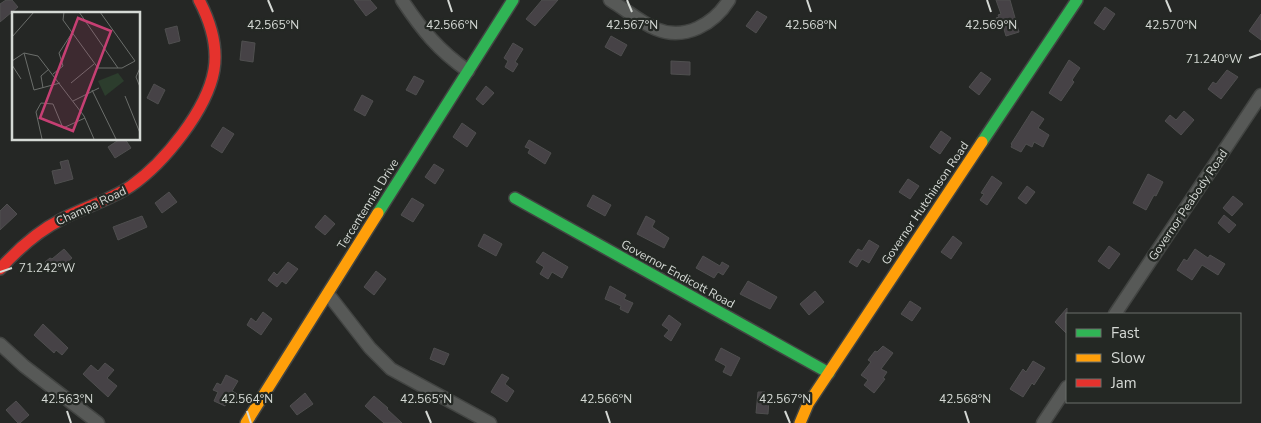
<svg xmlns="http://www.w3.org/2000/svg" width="1261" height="423" font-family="'Nunito Sans',sans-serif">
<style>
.building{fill:#464246;stroke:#4f4f4f}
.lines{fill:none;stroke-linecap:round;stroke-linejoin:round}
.street-casing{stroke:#424442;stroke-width:15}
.fast-casing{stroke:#424442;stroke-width:14}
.slow-casing{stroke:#424442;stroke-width:14}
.jam-casing{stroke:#424442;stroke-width:14}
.street{stroke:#575957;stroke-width:12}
.fast{stroke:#30b455;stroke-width:11}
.slow{stroke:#ff9f0a;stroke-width:11}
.jam{stroke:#e5322d;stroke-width:11}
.ticks{fill:none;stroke:#d5d9d5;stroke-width:2}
.labels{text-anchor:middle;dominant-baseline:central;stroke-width:4.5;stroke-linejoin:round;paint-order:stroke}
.street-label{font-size:12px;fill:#d5d9d5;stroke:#242824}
.inset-road{fill:none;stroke:#6b6e6b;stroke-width:1}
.view{fill:#c63f73;fill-opacity:0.15;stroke:#c63f73;stroke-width:2.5}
.inset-edge{fill:none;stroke:#d5d9d5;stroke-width:2.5}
.ticks-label{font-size:12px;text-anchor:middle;fill:#d5d9d5;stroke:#242824;stroke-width:4.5;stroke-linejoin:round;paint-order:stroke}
</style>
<rect width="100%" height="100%" fill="#252725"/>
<!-- building -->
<g class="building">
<path d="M6 0H12L18 7 0 22V4Z"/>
<path d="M354 0H370L377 8 366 16Z"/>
<path d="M542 0H558L535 26 526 19Z"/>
<path d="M996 0H1010L1019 32 1006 36 1003 26 999 27 996 18 999 17 998 15 1001 14Z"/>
<path d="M1105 7 1115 14 1104 30 1094 23Z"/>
<path d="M757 11 767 17 756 33 746 26Z"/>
<path d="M1261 14V40L1249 31Z"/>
<path d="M177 26 180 41 169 44 165 29Z"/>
<path d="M611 36 627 45 621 56 605 47Z"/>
<path d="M242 41 255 43 253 62 240 60Z"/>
<path d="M513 43 523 49 515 62 518 64 513 72 505 67 508 61 504 58Z"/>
<path d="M1069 60 1080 68 1072 80 1074 82 1061 101 1049 93Z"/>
<path d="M671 61 690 62V75L671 74Z"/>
<path d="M1227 70 1238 77 1221 99 1208 89 1213 82 1216 84Z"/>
<path d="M981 72 991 79 979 95 969 87Z"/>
<path d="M414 76 424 81 416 95 406 90Z"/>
<path d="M154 84 165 90 158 104 147 98Z"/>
<path d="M486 86 494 93 483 105 476 99Z"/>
<path d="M362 95 373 101 365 116 354 110Z"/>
<path d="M1032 111 1044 119 1038 128 1049 135 1043 147 1034 142 1032 147 1026 144 1021 152 1011 147 1012 145 1011 144Z"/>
<path d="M1184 111 1194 120 1181 135 1165 121 1170 115 1176 120Z"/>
<path d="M462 123 476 133 467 147 453 137Z"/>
<path d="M223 127 234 134 222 153 211 146Z"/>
<path d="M941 131 951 138 940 154 930 147Z"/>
<path d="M120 139H125L131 148 115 158 108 147Z"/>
<path d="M529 140 551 153 545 164 528 153 530 149 525 147Z"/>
<path d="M68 160 73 179 55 184 52 171 62 169 60 162Z"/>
<path d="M434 164 444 170 435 184 425 177Z"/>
<path d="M1148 174 1163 182 1156 196 1154 195 1146 210 1133 203Z"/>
<path d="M992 176 1002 183 987 205 980 200 984 194 981 193Z"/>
<path d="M908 179 919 186 910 199 899 192Z"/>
<path d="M1027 186 1035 192 1026 204 1018 198Z"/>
<path d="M169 192 177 202 162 213 155 203Z"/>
<path d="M593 195 611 205 605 216 587 206Z"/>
<path d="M1233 196 1243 204 1232 216 1223 208Z"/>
<path d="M412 198 424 205 413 222 401 215Z"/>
<path d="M7 204 17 214 0 230V211Z"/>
<path d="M325 215 335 224 325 235 315 227Z"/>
<path d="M1224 215 1236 225 1229 233 1218 223Z"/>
<path d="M142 216 147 227 118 240 113 227Z"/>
<path d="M646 216 655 221 652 227 669 238 664 248 637 234Z"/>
<path d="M484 234 502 244 496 256 478 246Z"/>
<path d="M953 236 962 243 951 259 941 252Z"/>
<path d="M869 240 879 246 869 263 862 259 857 267 849 262 858 249 862 251Z"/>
<path d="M1109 246 1120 254 1109 269 1098 261Z"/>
<path d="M64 249 72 258 54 273 45 262 50 258 52 259Z"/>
<path d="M1195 249 1208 258 1210 255 1225 264 1218 275 1202 265 1192 280 1177 270 1184 259 1187 261Z"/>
<path d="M543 252 568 267 562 278 552 272 548 279 540 274 544 267 536 262Z"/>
<path d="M703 256 720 266 722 262 729 266 723 275 718 272 714 278 696 268Z"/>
<path d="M288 262 298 269 286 284 282 281 277 287 268 280 274 272 277 275Z"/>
<path d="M376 271 386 279 374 295 364 287Z"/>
<path d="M748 281 777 297 770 309 740 294Z"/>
<path d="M610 286 626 295 624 299 633 303 628 313 620 309 621 306 605 299Z"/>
<path d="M815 291 824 302 809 315 800 304Z"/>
<path d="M910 301 921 308 912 321 901 314Z"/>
<path d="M1067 308V334L1055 322Z"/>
<path d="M263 312 272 319 261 335 247 325 251 318 256 322Z"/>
<path d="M669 315 681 324 671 341 664 336 669 330 662 325Z"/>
<path d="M43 324 68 348 62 355 56 350 54 353 34 335Z"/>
<path d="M883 346 893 353 881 369 887 372 883 378 885 379 874 393 864 385 868 380 861 375 871 362 868 360 875 351 877 352Z"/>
<path d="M434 348 449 354 444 365 430 359Z"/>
<path d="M721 348 740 358 731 376 723 372 726 366 715 360Z"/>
<path d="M1033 361 1045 368 1034 385 1032 383 1023 397 1010 389 1023 369 1026 372Z"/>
<path d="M105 363 114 370 107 378 117 386 108 397 83 374 91 365 98 371Z"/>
<path d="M502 374 509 378 505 384 514 391 507 402 491 392Z"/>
<path d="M226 375 238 381 232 391 241 396 238 402 229 398 225 406 214 401 218 392 213 390 217 383 221 385Z"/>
<path d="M758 392H765V398H769L768 414 756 413Z"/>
<path d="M305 393 313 404 297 415 290 406Z"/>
<path d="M374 396 388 408 387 409 402 423H384L365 406Z"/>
<path d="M16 401 29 415 20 423H18L6 410Z"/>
</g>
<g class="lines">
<defs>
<g id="street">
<path d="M402 0C422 30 438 50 468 71"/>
<path d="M610 0C625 9 640 22 656 29 685 41 714 24 729 0"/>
<path d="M328 294 370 348 391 369 490 423"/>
<path d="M1115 314 1261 95"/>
<path d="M0 344 24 366 98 423"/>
<path d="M1043 423 1067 387"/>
</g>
<g id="fast">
<path d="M982 142 1077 0"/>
<path d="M515 198 829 373"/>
<path d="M378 213 513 0"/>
</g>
<g id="slow">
<path d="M246 423 378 213"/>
<path d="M800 423 808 404 982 142"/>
</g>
<path id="jam" d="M0 269C18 249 38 231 62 219 85 207 110 200 131 186 164 163 207 110 214 70 218 46 210 21 199 0"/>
</defs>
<!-- street casing -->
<use href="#street" class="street-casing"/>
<!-- fast casing -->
<use href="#fast" class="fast-casing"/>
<!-- slow casing -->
<use href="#slow" class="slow-casing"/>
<!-- jam casing -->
<use href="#jam" class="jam-casing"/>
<!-- street -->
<use href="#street" class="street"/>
<!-- fast -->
<use href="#fast" class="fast"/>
<!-- slow -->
<use href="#slow" class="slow"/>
<!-- jam -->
<use href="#jam" class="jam"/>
</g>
<!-- ticks -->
<path class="ticks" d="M268 0 273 12M448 0 452 12M627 0 632 12M807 0 811 12M987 0 991 12M1166 0 1171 12M1249 58 1261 54M0 272 12 268M67 411 71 423M247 411 251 423M426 411 431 423M606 411 610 423M785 411 790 423M965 411 969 423"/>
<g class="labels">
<!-- street labels -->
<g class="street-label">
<text transform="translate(925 203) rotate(-56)">Governor Hutchinson Road</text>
<text transform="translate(368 204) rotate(-58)">Tercentennial Drive</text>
<text transform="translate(1188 205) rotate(-56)">Governor Peabody Road</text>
<text transform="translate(91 206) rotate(-25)">Champa Road</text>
<text transform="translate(678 274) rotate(29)">Governor Endicott Road</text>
</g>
</g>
<!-- overview -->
<g transform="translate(12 12)">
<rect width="128" height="128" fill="#252725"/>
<path d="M106 61 112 69 93 84 86 69Z" fill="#2c3d2d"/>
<path class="inset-road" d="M52 0 51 8 86 56H110L123 49M67 0 106 56M88 0 123 49M0 25 22 0M12 41 22 78 48 71M0 49 12 41 26 44 72 104 82 127M0 53 9 67M128 56 124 65 128 75M41 62 51 54 47 41 60 21M59 71 82 52M31 76 29 64 37 57M80 78 104 127M113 84 128 121M61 89 87 76M30 127 24 100 29 91 41 92 51 116 73 106"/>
<path class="view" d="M66 6 99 19 61 119 28 106Z"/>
<rect width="128" height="128" class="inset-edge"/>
</g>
<g class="ticks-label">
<text x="273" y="29">42.565°N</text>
<text x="632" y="29">42.567°N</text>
<text x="452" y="29">42.566°N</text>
<text x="811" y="29">42.568°N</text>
<text x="991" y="29">42.569°N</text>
<text x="1171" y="29">42.570°N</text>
<text x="1214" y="63">71.240°W</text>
<text x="47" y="272">71.242°W</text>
<text x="67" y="403">42.563°N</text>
<text x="247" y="403">42.564°N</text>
<text x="426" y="403">42.565°N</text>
<text x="606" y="403">42.566°N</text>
<text x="785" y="403">42.567°N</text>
<text x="965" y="403">42.568°N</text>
</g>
<!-- legend -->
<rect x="1066" y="313" width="175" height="90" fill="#242824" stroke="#6b6f6b"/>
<rect x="1076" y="329" width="25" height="8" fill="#30b455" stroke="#6b6f6b"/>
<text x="1111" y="338" font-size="15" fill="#d5d9d5">Fast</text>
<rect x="1076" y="354" width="25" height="8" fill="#ff9f0a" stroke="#6b6f6b"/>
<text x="1111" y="363" font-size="15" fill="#d5d9d5">Slow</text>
<rect x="1076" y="379" width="25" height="8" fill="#e5322d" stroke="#6b6f6b"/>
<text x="1111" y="388" font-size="15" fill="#d5d9d5">Jam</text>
</svg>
